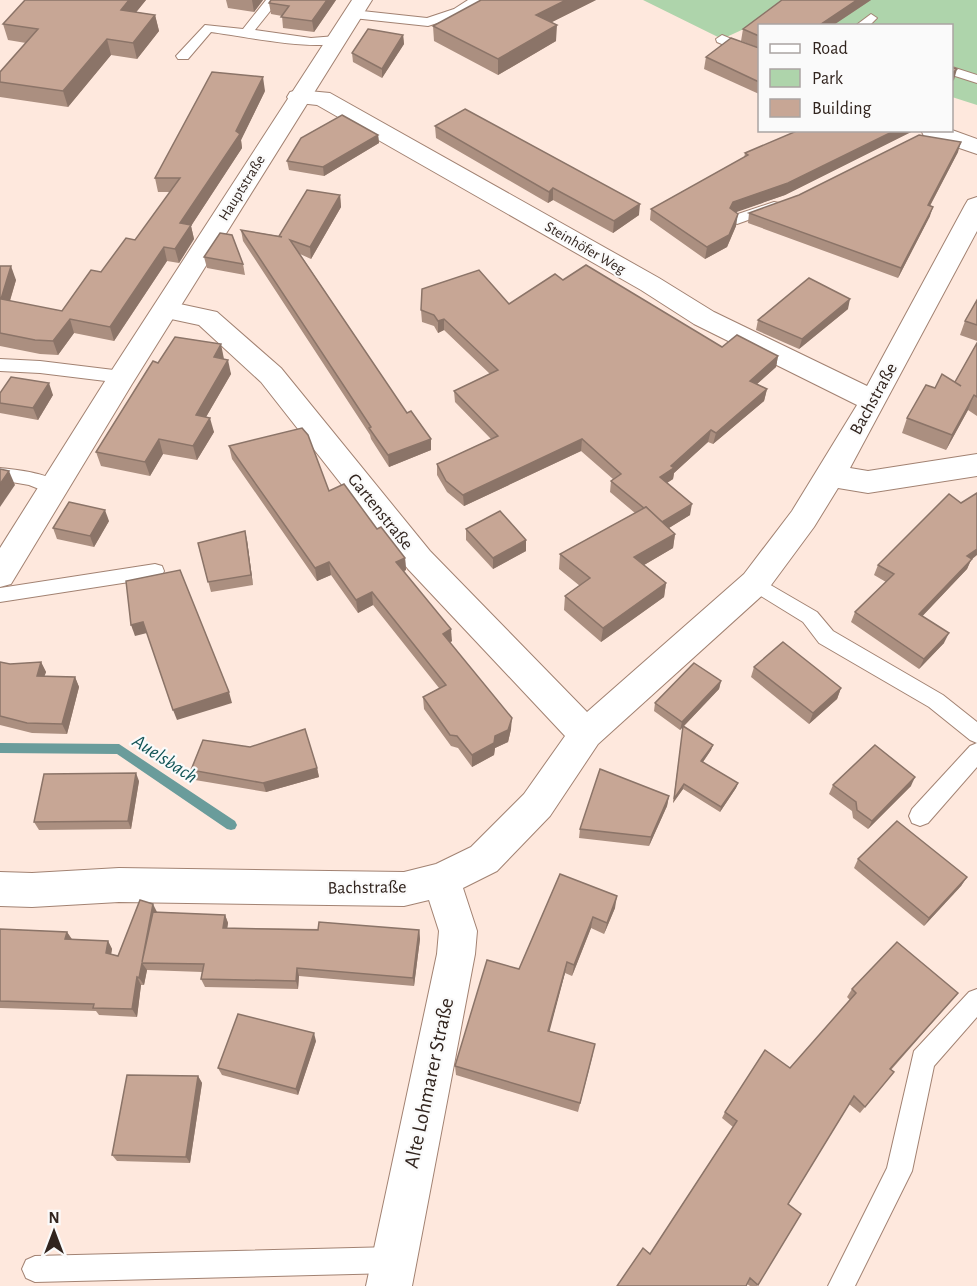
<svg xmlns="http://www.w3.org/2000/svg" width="977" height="1286" font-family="'Alegreya Sans',sans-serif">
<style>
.green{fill:#aed4ab}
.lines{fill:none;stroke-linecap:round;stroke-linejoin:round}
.stream{fill:#6a9c9b;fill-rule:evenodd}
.service-casing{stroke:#a28272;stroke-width:2}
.minor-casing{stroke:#a28272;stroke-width:2}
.secondary-casing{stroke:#a28272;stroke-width:2}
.service{fill:#fff;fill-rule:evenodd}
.minor{fill:#fff;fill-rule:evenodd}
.secondary{fill:#fff;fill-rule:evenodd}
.wall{fill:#ab8f80}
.shaded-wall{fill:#8b7468}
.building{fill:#c7a695;stroke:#8b7468;stroke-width:1.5}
.labels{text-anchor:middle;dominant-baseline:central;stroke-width:4.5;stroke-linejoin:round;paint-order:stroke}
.far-street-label{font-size:15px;fill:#31241e;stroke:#fafafa}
.street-label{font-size:18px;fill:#31241e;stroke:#fafafa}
.water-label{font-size:20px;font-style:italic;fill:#125456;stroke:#fafafa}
.near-street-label{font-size:21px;fill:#31241e;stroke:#fafafa}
</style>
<rect width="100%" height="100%" fill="#fee8dd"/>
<!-- green -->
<path class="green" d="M643 0H977V105L952 97V26H764L757 23 722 39Z"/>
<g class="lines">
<!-- stream -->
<path class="stream" d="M0 743 119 744 235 821 237 825 235 829 231 830 227 829 117 754 0 753Z"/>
<defs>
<g id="service">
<path d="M266 0H279L255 30 311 38 336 36 342 40C328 54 235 35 211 32L188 59H178L176 56 205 25 243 29Z"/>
<path d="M468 0H483L462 15 428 26 353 18 347 14 353 10 427 18 454 9Z"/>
<path d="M871 14 877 18 869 26H855Z"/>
<path d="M722 35 760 51V60L717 42 716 39Z"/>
<path d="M952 67 977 75V83L952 75Z"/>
<path d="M774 202 779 203 781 206 779 209 737 224 730 219 732 216Z"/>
<path d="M0 359 40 361 122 371 128 373 130 377 128 381 122 383 40 373 0 371Z"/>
<path d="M0 468C16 470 55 473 63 488L60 493 54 495 29 485 0 480Z"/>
<path d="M155 564 162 566 164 571 162 576 155 578 0 602V588Z"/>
<path d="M755 576 817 612 833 631 943 695 977 722V743L970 740 929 707 819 643 803 622 748 588 746 583 748 578Z"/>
<path d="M977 743V767L928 823 920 826 912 823 909 816 912 809 970 746Z"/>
<path d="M977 989V1017L934 1066 912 1171 855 1286H828L887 1168 914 1051 969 992Z"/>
<path d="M393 1247 402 1251 406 1260 402 1269 393 1273 35 1282 26 1278 22 1269 26 1260 35 1256Z"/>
</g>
<g id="minor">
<path d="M298 90 330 93 659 278 714 312 867 386 965 205 968 200 977 197V231L850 468 868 471 977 454V476L868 493 838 488 814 527 766 592 598 744 550 816 497 871 463 888 477 931 475 954 412 1286H366L437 954 439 931 429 900 404 906 119 902 32 907 0 906V872L32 873 119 868 404 872 436 864 471 847 524 794 565 736 408 569 261 382 199 325 157 316 153 310 157 304 166 301 217 312 281 368 430 551 587 712 744 574 792 511 857 405 694 324 641 290 317 105 290 102 287 97 290 92Z"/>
<path d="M921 130H952L977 139V154L924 136Z"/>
</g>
<path id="secondary" d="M352 0H372L132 384 11 584 0 587V548L112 370Z"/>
</defs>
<!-- service casing -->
<use href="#service" class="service-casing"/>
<!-- minor casing -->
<use href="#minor" class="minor-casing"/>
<!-- secondary casing -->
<use href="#secondary" class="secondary-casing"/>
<!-- service -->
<use href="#service" class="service"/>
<!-- minor -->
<use href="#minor" class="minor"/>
<!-- secondary -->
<use href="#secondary" class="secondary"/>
</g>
<!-- wall -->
<g class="wall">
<path d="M25 0H146L136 12 155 15 159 31 137 59 111 55 68 107 0 97V72L26 43 8 40 3 24Z"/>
<path d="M226 0H263L254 12 228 8Z"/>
<path d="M271 0H336L314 32 283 28 282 16 271 14 269 3Z"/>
<path d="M596 0 552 22 556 41 498 75 434 41 433 26Z"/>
<path d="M782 0H871L832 26H759V48L741 41 743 29Z"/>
<path d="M403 35 404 44 382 78 353 62 352 53Z"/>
<path d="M759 48V94L704 69 706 57Z"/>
<path d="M265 91 241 140 242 148 191 226 194 239 179 263 167 261 114 341 74 333 58 355 40 354 0 346V266L16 280 10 301 62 311 135 240 170 192H158L155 178Z"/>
<path d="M435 126 639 215 613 233 553 200 548 203 436 138Z"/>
<path d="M794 130H915L785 195 735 212 736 226 727 247 705 259 650 220 651 209 744 158 745 153 794 133Z"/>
<path d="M378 135 379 143 324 176 289 170 287 161Z"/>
<path d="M958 152 930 206V216L898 278 748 223 749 213Z"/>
<path d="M340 195 341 207 311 259 300 254 431 450 389 467 371 439 370 435 243 241 241 230 279 236Z"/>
<path d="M204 257 243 264 245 275 207 268Z"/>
<path d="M563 280 722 347 778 356 776 367 757 384 767 389 764 401 713 444 708 442 674 473 673 479 667 483 690 515 669 528 675 534 673 548 644 565 666 583 664 597 601 642 564 610 565 596 580 586 559 569 560 554 635 513 610 492 611 481 613 479 581 451 464 506 447 492 437 475V464L491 439 455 402 454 391 490 374 444 330 438 333 434 326 422 322 421 310 509 304Z"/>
<path d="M977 300V341L960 335 965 321Z"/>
<path d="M848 309 799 349 756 330 758 320Z"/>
<path d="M977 343V416L968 410 946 450 902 433 907 418 935 388 955 382Z"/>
<path d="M224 359 231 374 206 417 214 432 197 460 163 454 150 476 101 466 96 452 158 363Z"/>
<path d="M0 393 53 395 38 420 0 413Z"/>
<path d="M229 446 329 491 377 529 405 558 406 570 404 571 452 641 450 643 511 729 508 742 495 748 494 755 472 767 458 748 451 746 424 709 423 697 439 688 373 605 358 613 331 575 317 581 232 459Z"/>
<path d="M109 521 94 547 57 539 53 528Z"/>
<path d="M466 529 526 551 493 569 466 540Z"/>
<path d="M247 540 253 585 211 592 198 543Z"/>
<path d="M971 560 967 569 922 616 944 643 919 669 851 622 855 612 886 582 874 575 878 565Z"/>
<path d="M0 662 10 664 41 662 46 672 44 676 75 677 79 687 67 734 32 733 0 725Z"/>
<path d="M754 667 841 688 837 699 809 724 751 677Z"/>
<path d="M721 681 719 689 684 726 713 745 711 750 703 762 738 783 736 788 720 812 683 789 673 803 683 727 680 730 654 711 655 703Z"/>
<path d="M317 768 319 777 266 792 195 780 191 770Z"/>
<path d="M139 781 131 829 39 830 34 822Z"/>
<path d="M833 785 911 786 868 829 853 818 852 811 829 794Z"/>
<path d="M669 796 667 806 649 846 579 838 580 829Z"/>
<path d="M858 859 967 877 961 886 924 926 854 868Z"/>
<path d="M560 874 615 908 604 934 591 928 572 976 565 973 549 1031 593 1054 578 1112 456 1075 455 1066 519 969Z"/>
<path d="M157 912 225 915 228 923 227 928 419 930 420 939 414 986 299 976 298 989 205 987 201 979 202 972 147 970 144 985H141L137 1017 99 1015 96 1011 0 1008V929L67 932 72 939 108 941 112 949 111 954 118 956Z"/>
<path d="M852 989 958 993 891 1070 894 1072 860 1113 849 1104 788 1204 757 1286H750L747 1284 650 1254 733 1127 722 1118 725 1112 790 1068 850 1000 847 997Z"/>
<path d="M316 1041 298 1095 222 1075 218 1068Z"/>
<path d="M198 1076 202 1083 190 1163 117 1161 112 1155Z"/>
</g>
<!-- shaded-wall -->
<g class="shaded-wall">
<path d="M129 0H146L125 26 121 10Z"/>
<path d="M252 0H263L254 12Z"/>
<path d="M327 0H336L314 32 312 21Z"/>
<path d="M566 0H596L536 30V15Z"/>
<path d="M857 0H871L832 26H818Z"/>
<path d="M155 15 159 31 137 59 133 43Z"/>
<path d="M557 25 556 41 498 75V59Z"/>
<path d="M403 35 404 44 382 78V69Z"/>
<path d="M107 39 111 55 68 107 63 91Z"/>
<path d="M957 69 954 80 951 82V74Z"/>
<path d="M263 77 265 91 241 140 242 148 191 226 194 239 179 263 175 249 180 223 236 131Z"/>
<path d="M896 130H915L785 195 731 214 730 208 733 202Z"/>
<path d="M378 135 379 143 324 176 323 167Z"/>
<path d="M961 142 958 152 925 215 928 205Z"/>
<path d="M553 188V200L548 203 549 192Z"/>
<path d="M340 195 341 207 311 259 310 247Z"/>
<path d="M640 204 639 215 613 233 614 221Z"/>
<path d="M933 207 930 216 898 278 901 268Z"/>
<path d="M738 214 736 226 727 247 705 259 707 247Z"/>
<path d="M164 247 167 261 114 341 110 327Z"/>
<path d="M11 266 16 280 6 313 1 299Z"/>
<path d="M850 299 848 309 799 349 802 339Z"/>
<path d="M70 319 74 333 58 355 53 341Z"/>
<path d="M444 319V330L438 333V321Z"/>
<path d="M221 344 224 359 214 357Z"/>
<path d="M778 356 776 367 748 392 750 381Z"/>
<path d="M228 360 231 374 199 429 196 415Z"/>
<path d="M49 383 53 395 38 420 33 408Z"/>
<path d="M767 389 764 401 713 444 716 433Z"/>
<path d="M974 395 968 410 946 450 952 435Z"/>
<path d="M210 418 214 432 197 460 193 446Z"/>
<path d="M711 430 708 442 674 473 673 479 659 488 660 477 671 466Z"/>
<path d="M159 439 163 454 150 476 145 462Z"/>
<path d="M431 439V450L389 467 388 455Z"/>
<path d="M582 439 581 451 464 506 463 495Z"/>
<path d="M9 471 15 485 0 507V484Z"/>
<path d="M692 504 690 515 659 534 661 523Z"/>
<path d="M105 510 109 521 94 547 90 536Z"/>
<path d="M245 531 247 540 253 585 251 575Z"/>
<path d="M675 534 673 548 632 572 634 557Z"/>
<path d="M526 540V551L493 569V558Z"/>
<path d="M977 549V555L971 560 967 569 915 624 919 614 967 556Z"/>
<path d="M405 558 406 570 398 574 396 562Z"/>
<path d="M329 562 331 575 317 581 315 568Z"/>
<path d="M666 583 664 597 601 642 603 628Z"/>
<path d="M372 592 373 605 358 613 356 600Z"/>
<path d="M143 622 147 633 135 636 131 625Z"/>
<path d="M451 629 452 641 443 646V634Z"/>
<path d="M949 633 944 643 919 669 924 659Z"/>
<path d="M41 662 46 672 41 686 37 676Z"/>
<path d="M75 677 79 687 67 734 62 724Z"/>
<path d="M721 681 719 689 680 730 682 722Z"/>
<path d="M841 688 837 699 809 724 813 713Z"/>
<path d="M229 692 232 703 177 720 173 710Z"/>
<path d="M512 718 511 729 508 742 495 748 494 755 472 767V755L495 736Z"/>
<path d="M713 745 711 750 700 766 701 761Z"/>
<path d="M317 768 319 777 266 792 263 783Z"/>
<path d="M136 773 139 781 131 829 128 821Z"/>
<path d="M915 777 911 786 868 829 872 821Z"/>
<path d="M738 783 736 788 720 812 721 807Z"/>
<path d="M684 784 683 789 673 803 674 799Z"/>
<path d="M669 796 667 806 649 846 651 837Z"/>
<path d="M967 877 961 886 924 926 929 918Z"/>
<path d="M617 896 615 908 604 934 607 923Z"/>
<path d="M153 904 157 912 142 962Z"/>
<path d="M225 915 228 923 226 937 223 928Z"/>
<path d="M593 917 591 928 572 976 574 965Z"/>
<path d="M419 930 420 939 414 986 413 978Z"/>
<path d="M67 932 72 940 65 939Z"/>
<path d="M108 941 112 949 110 961 106 953Z"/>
<path d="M567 962 565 973 547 1041 548 1031Z"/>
<path d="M142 963 147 970 144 985 139 978Z"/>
<path d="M297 968 299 976 298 989 296 981Z"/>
<path d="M137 977 141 985 137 1017 132 1009Z"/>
<path d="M314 1033 316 1041 298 1095 296 1089Z"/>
<path d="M198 1076 202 1083 190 1163 186 1157Z"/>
</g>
<!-- building -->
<g class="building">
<path d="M25 0H129L121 10 155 15 133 43 107 39 63 91 0 82V72L38 29 3 24Z"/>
<path d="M271 0H327L312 21 281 17 289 6 269 3Z"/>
<path d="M481 0H566L536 15 557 25 498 59 433 26Z"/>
<path d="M782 0H857L818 26H759V36L743 29Z"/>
<path d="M368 29 403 35 382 69 352 53Z"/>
<path d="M731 38 759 48V82L706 57Z"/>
<path d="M951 67 957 69 951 74Z"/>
<path d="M212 72 263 77 236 131 240 134 180 223 191 225 175 249 164 247 110 327 70 319 53 341 35 340 0 333V266H11L1 299 62 311 91 270 101 272 126 238 135 240 180 178H155Z"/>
<path d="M465 109 640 204 614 221 553 188 549 192 435 126Z"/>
<path d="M342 115 378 135 323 167 287 161 301 138Z"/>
<path d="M799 130H896L788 183 733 202 730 208 738 214 729 235 707 247 651 209 748 155 745 153Z"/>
<path d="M919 135 961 142 928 205 933 207 901 268 749 213 799 195Z"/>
<path d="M307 190 340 195 310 247 290 240 407 413 411 411 431 439 388 455 369 428 371 427 241 230 282 237 279 236Z"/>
<path d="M220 233 232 235 243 264 204 257Z"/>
<path d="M586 265 722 347 737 335 778 356 750 381 767 389 716 433 711 430 671 466 674 468 660 477 692 504 662 522 646 507 644 508 611 481 621 474 582 439 463 495 446 481 437 464 498 436 454 391 498 370 444 319 438 321 434 315 421 310 422 289 479 270 509 304 555 274 563 280Z"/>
<path d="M809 278 850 299 802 339 758 320Z"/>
<path d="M977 300V325L965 321Z"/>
<path d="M175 337 221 344 214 357 228 360 196 415 210 418 193 446 159 439 145 462 96 452 153 361 158 363Z"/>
<path d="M977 343V397L974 395 952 435 907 418 926 385 935 388 942 374 961 386 955 382Z"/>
<path d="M11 377 49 383 33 408 0 403V393Z"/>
<path d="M302 428 308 435 329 491 344 484 377 529 381 527 405 558 396 562 451 629 443 634 512 718 508 730 495 736 494 743 472 755 457 736 450 735 423 697 446 685 372 592 356 600 329 562 315 568 229 446Z"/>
<path d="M0 469 9 471 0 484Z"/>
<path d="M977 493V549L967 556 972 559 919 614 949 633 924 659 855 612 894 574 878 565 949 494 961 503Z"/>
<path d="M69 502 105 510 90 536 53 528Z"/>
<path d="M646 507 675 534 634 557 666 583 603 628 565 596 590 578 560 554Z"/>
<path d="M500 511 526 540 493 558 466 529Z"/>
<path d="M245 531 251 575 208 582 198 543Z"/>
<path d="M180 570 229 692 173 710 143 622 131 625 126 581Z"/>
<path d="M783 642 841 688 813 713 754 667Z"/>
<path d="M0 662 10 664 41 662 37 676 75 677 62 724 27 723 0 716Z"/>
<path d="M694 663 721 681 682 722 655 703Z"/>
<path d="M683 726 713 745 701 761 738 783 721 807 684 784 674 799Z"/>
<path d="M305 729 317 768 263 783 191 770 203 740 250 747Z"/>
<path d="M875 745 915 777 872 821 857 810 856 802 833 785Z"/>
<path d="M600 769 669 796 651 837 580 829Z"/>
<path d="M136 773 128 821 34 822 44 774Z"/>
<path d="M897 821 967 877 929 918 858 859Z"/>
<path d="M560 874 617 896 607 923 593 917 574 965 567 962 548 1031 595 1044 580 1103 455 1066 487 960 519 969Z"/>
<path d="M140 900 153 904 142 962 153 912 225 915 223 928 318 930 319 922 419 930 413 978 297 968 296 981 201 979 204 964 142 963 139 978 137 977 132 1009 93 1008 94 1004 0 1001V929L67 932 65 939 108 941 106 953 118 956Z"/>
<path d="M897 942 958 993 890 1069 894 1072 865 1107 854 1096 788 1204 801 1214 758 1285 750 1278 746 1286H617L643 1248 650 1254 737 1121 725 1112 765 1050 790 1068 856 993 852 989Z"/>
<path d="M238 1014 314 1033 296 1089 218 1068Z"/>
<path d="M127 1075 198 1076 186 1157 112 1155Z"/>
</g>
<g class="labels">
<!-- far-street labels -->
<g class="far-street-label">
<text transform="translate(242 188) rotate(-58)">Hauptstraße</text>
<text transform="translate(585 248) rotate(30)">Steinhöfer Weg</text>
</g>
<!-- street labels -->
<g class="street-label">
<text transform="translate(874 399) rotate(-61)">Bachstraße</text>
<text transform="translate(380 512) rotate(51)">Gartenstraße</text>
<text transform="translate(367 888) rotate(-1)">Bachstraße</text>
</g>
<!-- water labels -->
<g class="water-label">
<text transform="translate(165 759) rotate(33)">Auelsbach</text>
</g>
<!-- near-street labels -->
<g class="near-street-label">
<text transform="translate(429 1083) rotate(-78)">Alte Lohmarer Straße</text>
</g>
</g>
<!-- legend -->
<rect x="758" y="24" width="195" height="108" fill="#fafafa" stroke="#aaa4a2" stroke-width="1.5"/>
<rect x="770" y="44" width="30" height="9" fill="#ffffff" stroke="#aaa4a2" stroke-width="1.5"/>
<text x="812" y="54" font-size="18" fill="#31241e">Road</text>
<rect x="770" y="69" width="30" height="18" fill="#aed4ab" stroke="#aaa4a2" stroke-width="1.5"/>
<text x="812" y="84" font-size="18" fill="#31241e">Park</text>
<rect x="770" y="99" width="30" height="18" fill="#c7a695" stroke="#aaa4a2" stroke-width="1.5"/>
<text x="812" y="114" font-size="18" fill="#31241e">Building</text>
<!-- north arrow -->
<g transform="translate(54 1232)" stroke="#fafafa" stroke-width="4.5" paint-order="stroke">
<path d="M0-4.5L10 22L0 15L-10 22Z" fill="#31241e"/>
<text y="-9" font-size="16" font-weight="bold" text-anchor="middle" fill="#31241e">N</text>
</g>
</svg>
